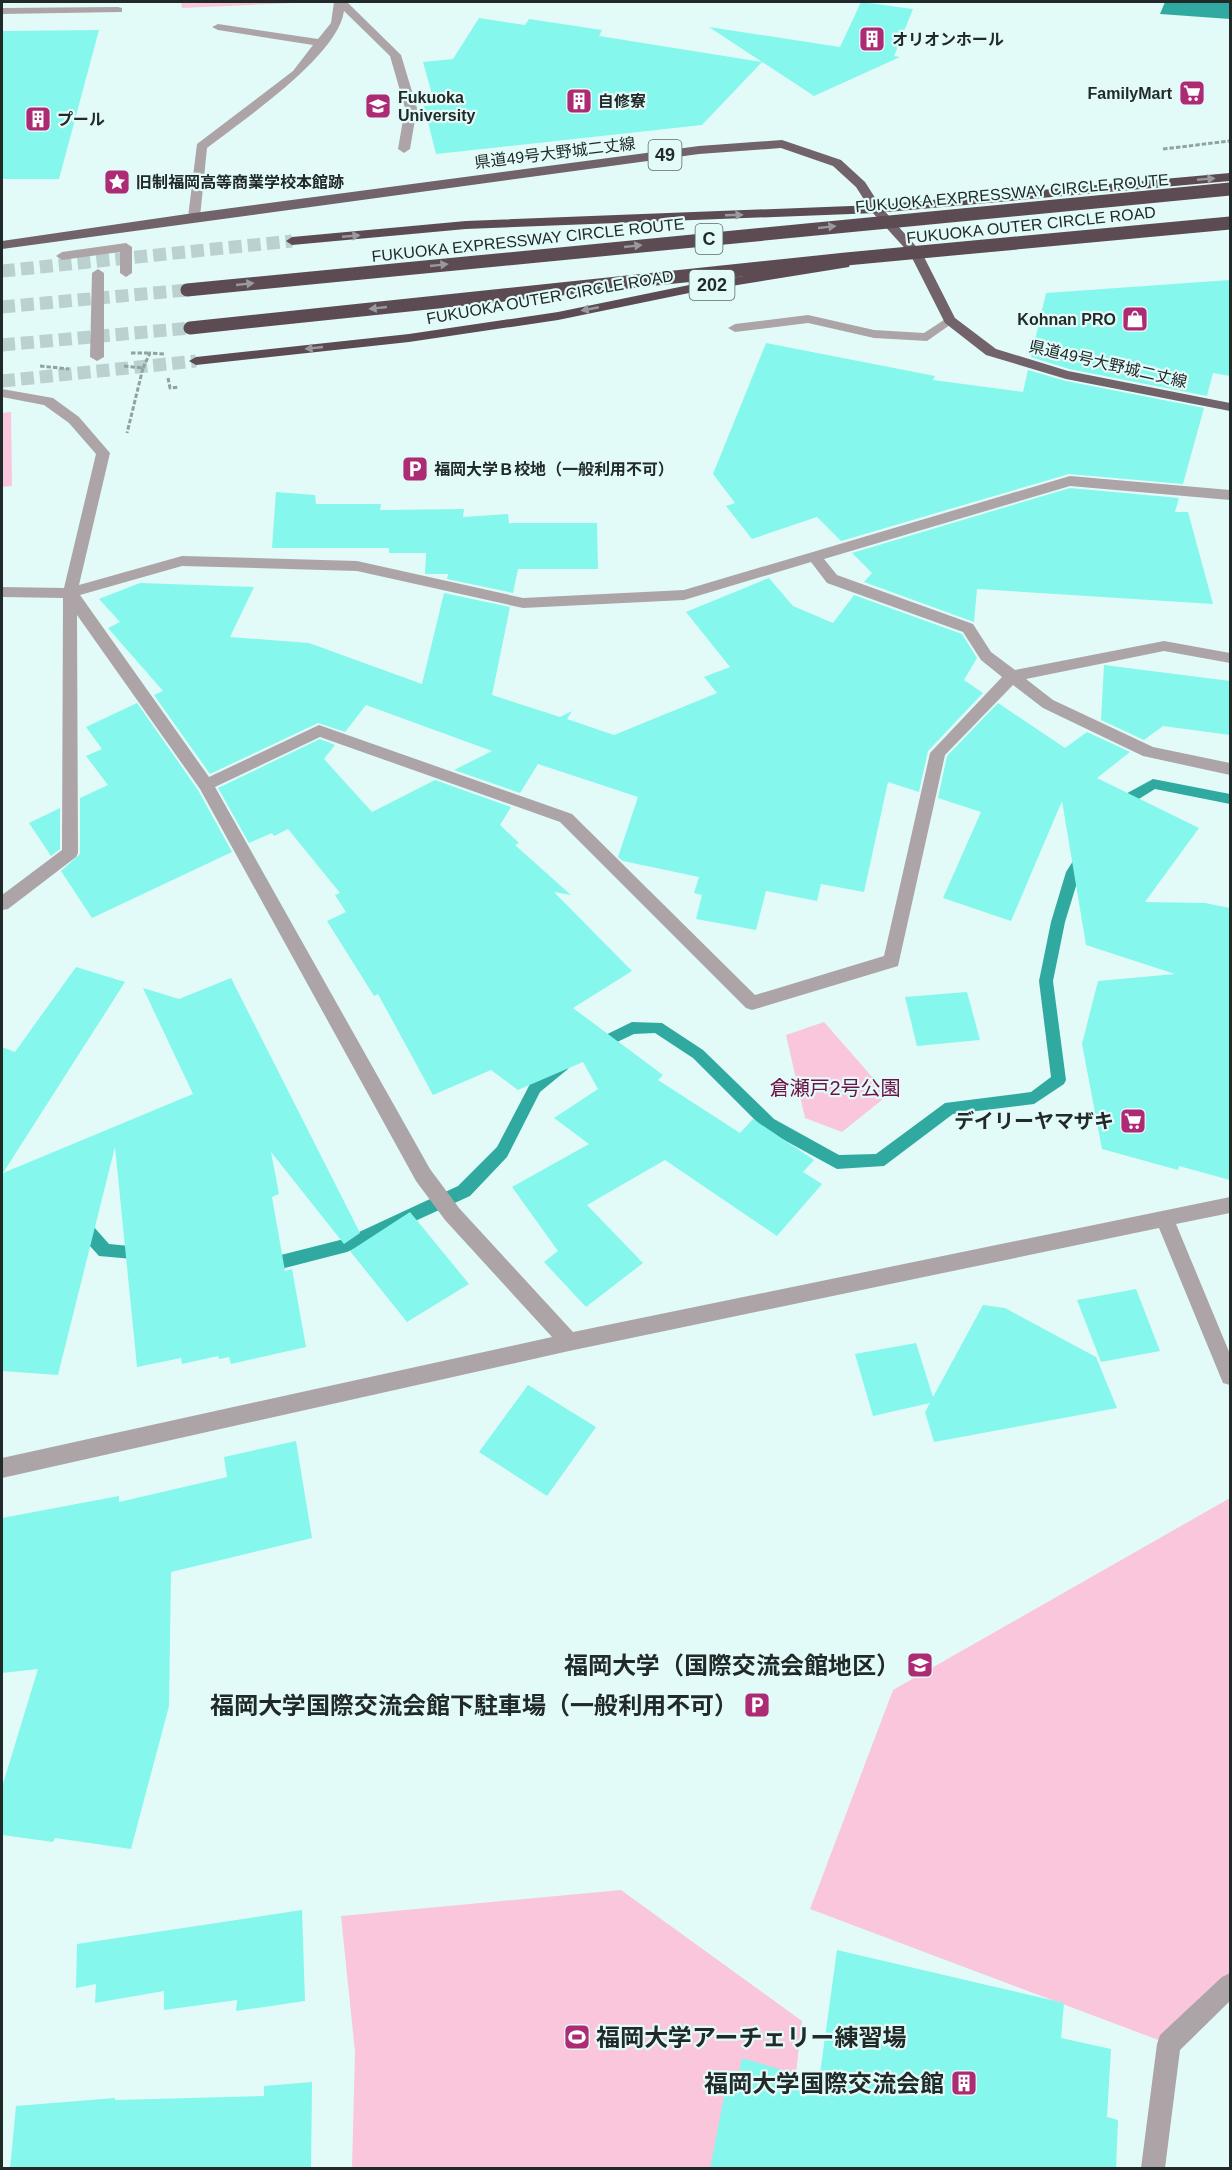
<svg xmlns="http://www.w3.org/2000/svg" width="1232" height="2170" font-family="Helvetica,'Noto Sans JP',sans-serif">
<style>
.green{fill:#fac6dc}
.water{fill:#30aaa1}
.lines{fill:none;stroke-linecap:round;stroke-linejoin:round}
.stream{fill:#30aaa1;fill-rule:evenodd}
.building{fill:#86f7ec}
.highway-tunnel{stroke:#bbd1cf;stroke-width:13;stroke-dasharray:13 6;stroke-linecap:butt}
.path{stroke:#91a3a1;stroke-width:3;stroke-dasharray:4.5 2;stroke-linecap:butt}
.minor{fill:#ada4a8;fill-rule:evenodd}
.major{fill:#726269;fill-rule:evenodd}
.highway{fill:#5d4b53;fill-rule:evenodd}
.highway-bridge{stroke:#5d4b53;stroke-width:13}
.oneway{fill:#999a9d}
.labels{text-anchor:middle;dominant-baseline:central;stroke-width:4.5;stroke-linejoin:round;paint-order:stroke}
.far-poi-label{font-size:16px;font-weight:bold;fill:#212a29;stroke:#e2fbf8;text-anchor:start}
.far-street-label{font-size:16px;fill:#212a29;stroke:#e2fbf8}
.shield{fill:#e2fbf8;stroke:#5b6967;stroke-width:1.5}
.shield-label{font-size:18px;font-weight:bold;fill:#212a29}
.park-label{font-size:20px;fill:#6d1046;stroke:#e2fbf8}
.poi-label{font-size:20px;font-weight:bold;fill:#212a29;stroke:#e2fbf8;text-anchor:end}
.near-poi-label{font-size:24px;font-weight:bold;fill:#212a29;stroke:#e2fbf8;text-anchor:end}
</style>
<rect width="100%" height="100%" fill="#e2fbf8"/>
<!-- green -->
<g class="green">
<path d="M181 2H317L182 8Z"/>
<path d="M11 412 12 486 2 487V413Z"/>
<path d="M824 1022 888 1095 842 1132 805 1118 786 1035Z"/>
<path d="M1230 1498V1985L1169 2044 810 1909 893 1690Z"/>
<path d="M621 1890 802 2021 785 2168H352L355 2052 341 1916Z"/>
</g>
<!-- water -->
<path class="water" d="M1165 2H1230V19L1160 14Z"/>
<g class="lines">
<!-- stream -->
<g class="stream">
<path d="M1153 779 1230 794V804L1155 789 1121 810H1111L1109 806 1111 802Z"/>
<path d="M1085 849 1092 854 1080 873 1065 922 1053 981 1066 1080 1064 1084 1034 1104 953 1114 884 1166 837 1169 764 1129 693 1058 655 1033 634 1034 594 1053 589 1051 587 1047 589 1043 632 1022 662 1023 703 1050 774 1119 839 1155 876 1154 945 1103 1031 1092 1051 1077 1039 981 1051 922 1066 872 1080 850Z"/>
<path d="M563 1059 568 1061 570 1065 568 1069 540 1092 507 1157 470 1196 347 1252 277 1270 258 1267 256 1262 258 1257 277 1256 344 1239 458 1186 497 1147 530 1084Z"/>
<path d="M79 1215 85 1217 109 1244 150 1248 152 1253 150 1258 144 1260 99 1256 73 1227 71 1222 73 1217Z"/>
</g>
</g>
<!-- building -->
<g class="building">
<path d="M861 2 913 9 894 56 900 57 814 96 709 27 840 47Z"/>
<path d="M479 18 525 25 529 19 602 30 599 36 762 62 702 125 436 154 424 106 435 105 423 62 453 59Z"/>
<path d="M99 30 59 179H2V31Z"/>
<path d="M1230 280V376L1213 373 1207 396 1069 369 1031 357 1046 293Z"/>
<path d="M766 343 935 376 933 380 1023 392 1028 370 1066 381 1204 408 1183 484 1069 474 841 541 817 517 752 539 726 506 735 503 713 474Z"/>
<path d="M1070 488 1179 498 1175 512H1188L1213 604 977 589 974 622 864 582 872 573 852 553Z"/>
<path d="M276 492 315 495 316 504H381L380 510 464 509 463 517 508 514 509 523H597L598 569H518L513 593 447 579 448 574H425L426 553H389V548H272Z"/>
<path d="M769 578 793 606 833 623 854 595 962 634 977 658 964 680 983 693 928 751 919 792 888 782 864 892 821 884 817 901 766 891 756 930 696 919 702 895 694 893 699 877 623 861 618 857 638 797 538 764 520 793 454 770 492 751 366 705 345 732 318 723 210 774 154 695 163 691 108 628 120 622 99 599 140 583 254 587 230 637 309 643 422 684 444 593 510 607 492 695 560 717 572 711 567 719 614 735 717 693 704 677 730 667 686 612Z"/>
<path d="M1104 665 1230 681V735L1163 726 1144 740 1101 720Z"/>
<path d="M137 703 198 790 232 852 92 918 61 871 80 854V798L108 785 86 756 102 749 86 727Z"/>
<path d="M998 703 1065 748 1087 732 1130 752 1097 778 1199 828 1145 902 1205 903 1230 908V1180L1179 1166 1178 1170 1102 1149 1082 1044 1098 981 1175 974 1086 945 1062 801 1011 921 943 898 981 812 938 798 947 756Z"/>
<path d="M320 739 335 745 324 759 372 812 435 780 511 807 500 825 519 843 515 845 571 895 554 892 632 971 573 1008 663 1075 658 1080 740 1133 753 1119 814 1160 803 1172 822 1184 777 1236 665 1160 587 1205 643 1263 586 1307 544 1262 558 1251 512 1187 589 1144 554 1118 598 1089 583 1062 518 1090 491 1070 433 1095 378 994 374 996 327 921 346 912 335 895 340 893 288 829 274 836 272 833 249 843 218 788Z"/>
<path d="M60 808V849L51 856 29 823Z"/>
<path d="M76 967 125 982 3 1173 193 1094 143 988 179 999 231 978 360 1233 344 1244 271 1152 279 1194 272 1197 285 1271 292 1269 306 1347 231 1364 229 1357 219 1359 218 1356 182 1364 181 1358 137 1367 115 1147 58 1375 2 1371V1047L15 1052Z"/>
<path d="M967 992 980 1040 917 1046 905 997Z"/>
<path d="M410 1212 469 1284 407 1322 350 1251Z"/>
<path d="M1136 1289 1160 1351 1101 1362 1077 1300Z"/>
<path d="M983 1305 1005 1308 1096 1357 1117 1408 934 1442 925 1412 930 1403 873 1416 855 1354 916 1343 933 1397Z"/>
<path d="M528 1385 596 1427 547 1496 479 1452Z"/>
<path d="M296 1441 312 1538 171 1572 169 1706 131 1849 55 1838 53 1842 2 1835V1787L38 1669 2 1673V1518L119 1496V1502L227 1477 224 1457Z"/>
<path d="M302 1910 305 2001 236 2011 237 2000 164 2010V1991L95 2003 96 1984 76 1988 77 1944Z"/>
<path d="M837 1950 1064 2003 1061 2038 1111 2049 1107 2117 1118 2120 1116 2169H710L725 2091 735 2093 742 2058 819 2081Z"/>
<path d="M312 2082 311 2169H10L16 2106 115 2098V2100L264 2096V2086Z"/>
</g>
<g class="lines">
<!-- highway-tunnel -->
<g class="highway-tunnel">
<path d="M2 271 292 241"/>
<path d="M2 307 187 290"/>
<path d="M2 345 190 328"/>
<path d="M2 381 196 361"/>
</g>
<!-- path -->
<g class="path">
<path d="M1163 149 1230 141"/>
<path d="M131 353H150"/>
<path d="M40 366 69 369"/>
<path d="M124 366 143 368 127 433"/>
<path d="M143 368 150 353 164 354"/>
<path d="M168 378 170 388 179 387"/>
</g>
<!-- minor -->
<g class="minor">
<path d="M334 2H347L401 55 417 108 410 149 404 153 398 149 405 108 390 56 344 11C338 56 243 120 207 148L200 217 198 220H190L188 217 197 144 293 71 313 45 218 30 212 27 218 24 318 39 331 23Z"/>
<path d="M118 7 122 8V12L2 14V8Z"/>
<path d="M126 243 132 247V273L126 277 120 273V252L62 260 56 256 62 252Z"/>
<path d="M98 269 104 273V357L97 361 90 357 92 273Z"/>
<path d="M808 315 874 330 924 333 950 316 957 320 927 341 874 338 808 323 735 332 728 328 735 324Z"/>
<path d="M2 389 53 398 79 417 110 453 79 585 182 556 357 561 523 598 684 590 1070 476 1230 490V500L1070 486 824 559 837 575 973 624 991 652 1015 670 1164 641 1230 653V663L1164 651 1026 679 1053 700 1153 747 1230 763V775L1143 756 1043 708 1013 685 945 755 898 966 752 1010 746 1008 560 822 320 737 215 787 430 1169 459 1208 573 1332 1230 1197V1213L1176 1224 1230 1354V1385L1223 1383 1159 1228 569 1351 2 1478V1458L552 1337 445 1220 416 1181 200 789 77 615 78 853 76 857 8 909 2 910V895L62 850 63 598 2 597V587L64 588 96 454 69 423 44 405 2 397ZM811 562 827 583 963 632 981 660 1002 677 930 753 884 956 755 995 572 814 319 725 209 777 80 595 182 566 357 571 523 608 684 600Z"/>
<path d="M1230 1973V2001L1180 2050 1165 2168H1141L1157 2044 1160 2035 1222 1977Z"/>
</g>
<!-- major -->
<path class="major" d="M782 140 841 160 865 182 881 207 922 253 955 318 996 349 1068 371 1230 403V411L1066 379 986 355 945 323 910 254 872 212 856 187 833 166 781 148 699 154 2 249V241L194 213 699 146Z"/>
<!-- highway -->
<g class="highway">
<path d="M1230 173V181L876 213 466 229 292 245 286 241 292 237 466 221 876 205Z"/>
<path d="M844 260 850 264 849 267 694 292 558 320 409 342 196 365 189 361 196 357 409 334 558 312 694 284Z"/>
</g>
<!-- highway-bridge -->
<g class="highway-bridge">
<path d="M187 290 1230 189"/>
<path d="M190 328 846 259 1230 223"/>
</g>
</g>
<!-- one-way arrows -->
<defs><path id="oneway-solid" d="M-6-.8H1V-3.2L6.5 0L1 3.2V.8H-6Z" transform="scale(1.5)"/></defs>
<g class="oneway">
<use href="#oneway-solid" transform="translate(1206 179) rotate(-5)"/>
<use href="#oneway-solid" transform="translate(734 215) rotate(-2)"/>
<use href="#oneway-solid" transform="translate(827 227) rotate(-6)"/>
<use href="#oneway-solid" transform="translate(351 236) rotate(-5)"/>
<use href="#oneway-solid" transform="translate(633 246) rotate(-6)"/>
<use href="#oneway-solid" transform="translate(439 265) rotate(-6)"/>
<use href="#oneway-solid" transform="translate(245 284) rotate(-6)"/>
<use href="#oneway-solid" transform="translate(378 308) rotate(174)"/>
<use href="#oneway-solid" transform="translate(590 309) rotate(169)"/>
<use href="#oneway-solid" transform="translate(314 348) rotate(174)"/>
</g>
<!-- icons -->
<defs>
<symbol id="building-square" viewBox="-11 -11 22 22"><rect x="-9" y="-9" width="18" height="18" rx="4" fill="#ad2a75" stroke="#e2fbf8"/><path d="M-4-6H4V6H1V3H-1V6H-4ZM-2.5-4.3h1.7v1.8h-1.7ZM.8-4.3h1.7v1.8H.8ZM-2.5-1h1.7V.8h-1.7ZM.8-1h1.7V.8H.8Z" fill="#fff"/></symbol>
<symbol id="supermarket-square" viewBox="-11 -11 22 22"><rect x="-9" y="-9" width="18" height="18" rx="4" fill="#ad2a75" stroke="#e2fbf8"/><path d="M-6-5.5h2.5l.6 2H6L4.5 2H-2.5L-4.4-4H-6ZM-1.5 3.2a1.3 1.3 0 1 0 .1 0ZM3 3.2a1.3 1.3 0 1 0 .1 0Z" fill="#fff"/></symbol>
<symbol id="university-square" viewBox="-11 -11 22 22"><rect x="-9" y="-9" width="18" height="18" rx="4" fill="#ad2a75" stroke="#e2fbf8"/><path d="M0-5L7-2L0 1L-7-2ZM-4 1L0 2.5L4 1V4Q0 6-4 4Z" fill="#fff"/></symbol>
<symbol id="sight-square" viewBox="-11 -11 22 22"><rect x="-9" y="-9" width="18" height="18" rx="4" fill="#ad2a75" stroke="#e2fbf8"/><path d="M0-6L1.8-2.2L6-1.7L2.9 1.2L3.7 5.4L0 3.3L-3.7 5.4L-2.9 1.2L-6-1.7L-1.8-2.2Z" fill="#fff"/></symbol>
<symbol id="shop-square" viewBox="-11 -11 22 22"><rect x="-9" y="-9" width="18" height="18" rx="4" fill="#ad2a75" stroke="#e2fbf8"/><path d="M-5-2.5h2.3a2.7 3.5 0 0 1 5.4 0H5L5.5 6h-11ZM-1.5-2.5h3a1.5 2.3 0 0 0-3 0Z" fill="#fff"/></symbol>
<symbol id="parking-square" viewBox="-11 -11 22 22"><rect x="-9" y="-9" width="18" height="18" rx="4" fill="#ad2a75" stroke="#e2fbf8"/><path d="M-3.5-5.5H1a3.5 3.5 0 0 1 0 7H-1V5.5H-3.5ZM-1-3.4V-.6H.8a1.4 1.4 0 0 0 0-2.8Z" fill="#fff"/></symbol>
<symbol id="stadium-square" viewBox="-11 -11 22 22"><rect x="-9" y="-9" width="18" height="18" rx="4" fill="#ad2a75" stroke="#e2fbf8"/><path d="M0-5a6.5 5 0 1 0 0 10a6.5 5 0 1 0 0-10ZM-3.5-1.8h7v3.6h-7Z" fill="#fff"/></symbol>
</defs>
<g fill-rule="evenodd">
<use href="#building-square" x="857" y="24" width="30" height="30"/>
<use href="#supermarket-square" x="1177" y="78" width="30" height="30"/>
<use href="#building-square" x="564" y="86" width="30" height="30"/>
<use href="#university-square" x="363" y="91" width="30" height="30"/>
<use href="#building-square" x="23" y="104" width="30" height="30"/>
<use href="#sight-square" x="102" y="167" width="30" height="30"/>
<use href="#shop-square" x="1120" y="304" width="30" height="30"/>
<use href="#parking-square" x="400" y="454" width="30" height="30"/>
<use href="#supermarket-square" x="1118" y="1106" width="30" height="30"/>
<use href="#university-square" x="905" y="1650" width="30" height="30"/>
<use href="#parking-square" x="742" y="1690" width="30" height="30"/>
<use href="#stadium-square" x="562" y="2022" width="30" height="30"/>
<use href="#building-square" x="949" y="2068" width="30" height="30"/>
</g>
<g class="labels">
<!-- far-poi labels -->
<g class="far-poi-label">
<text x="892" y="39">オリオンホール</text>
<text x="1172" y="93" text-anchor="end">FamilyMart</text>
<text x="398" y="97">Fukuoka<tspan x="398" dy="18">University</tspan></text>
<text x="598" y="101">自修寮</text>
<text x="57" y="119">プール</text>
<text x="136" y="182">旧制福岡高等商業学校本館跡</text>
<text x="1116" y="319" text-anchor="end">Kohnan PRO</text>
<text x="434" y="469">福岡大学Ｂ校地（一般利用不可）</text>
</g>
<!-- far-street labels -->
<g class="far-street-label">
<text transform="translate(555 153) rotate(-7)">県道49号大野城二丈線</text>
<text transform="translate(1012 193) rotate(-5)">FUKUOKA EXPRESSWAY CIRCLE ROUTE</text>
<text transform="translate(1031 225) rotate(-6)">FUKUOKA OUTER CIRCLE ROAD</text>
<text transform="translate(528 240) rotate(-6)">FUKUOKA EXPRESSWAY CIRCLE ROUTE</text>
<text transform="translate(550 297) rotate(-10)">FUKUOKA OUTER CIRCLE ROAD</text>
<text transform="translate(1108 364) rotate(13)">県道49号大野城二丈線</text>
</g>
<!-- shield labels -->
<g class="shield">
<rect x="648.5" y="140" width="33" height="30" rx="4.5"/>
<rect x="695.5" y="224" width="27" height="30" rx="4.5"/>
<rect x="689.5" y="270" width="45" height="30" rx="4.5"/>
</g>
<g class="shield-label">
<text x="665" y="155">49</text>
<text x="709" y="239">C</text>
<text x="712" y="285">202</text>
</g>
<!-- park labels -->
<g class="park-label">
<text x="835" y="1088">倉瀬戸2号公園</text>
</g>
<!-- poi labels -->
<g class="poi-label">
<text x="1114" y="1121">デイリーヤマザキ</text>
</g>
<!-- near-poi labels -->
<g class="near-poi-label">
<text x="900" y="1665">福岡大学（国際交流会館地区）</text>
<text x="738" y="1705">福岡大学国際交流会館下駐車場（一般利用不可）</text>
<text x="596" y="2037" text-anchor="start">福岡大学アーチェリー練習場</text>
<text x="944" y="2083">福岡大学国際交流会館</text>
</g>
</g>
<!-- border -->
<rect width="1232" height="2170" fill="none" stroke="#212a29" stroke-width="6"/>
</svg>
